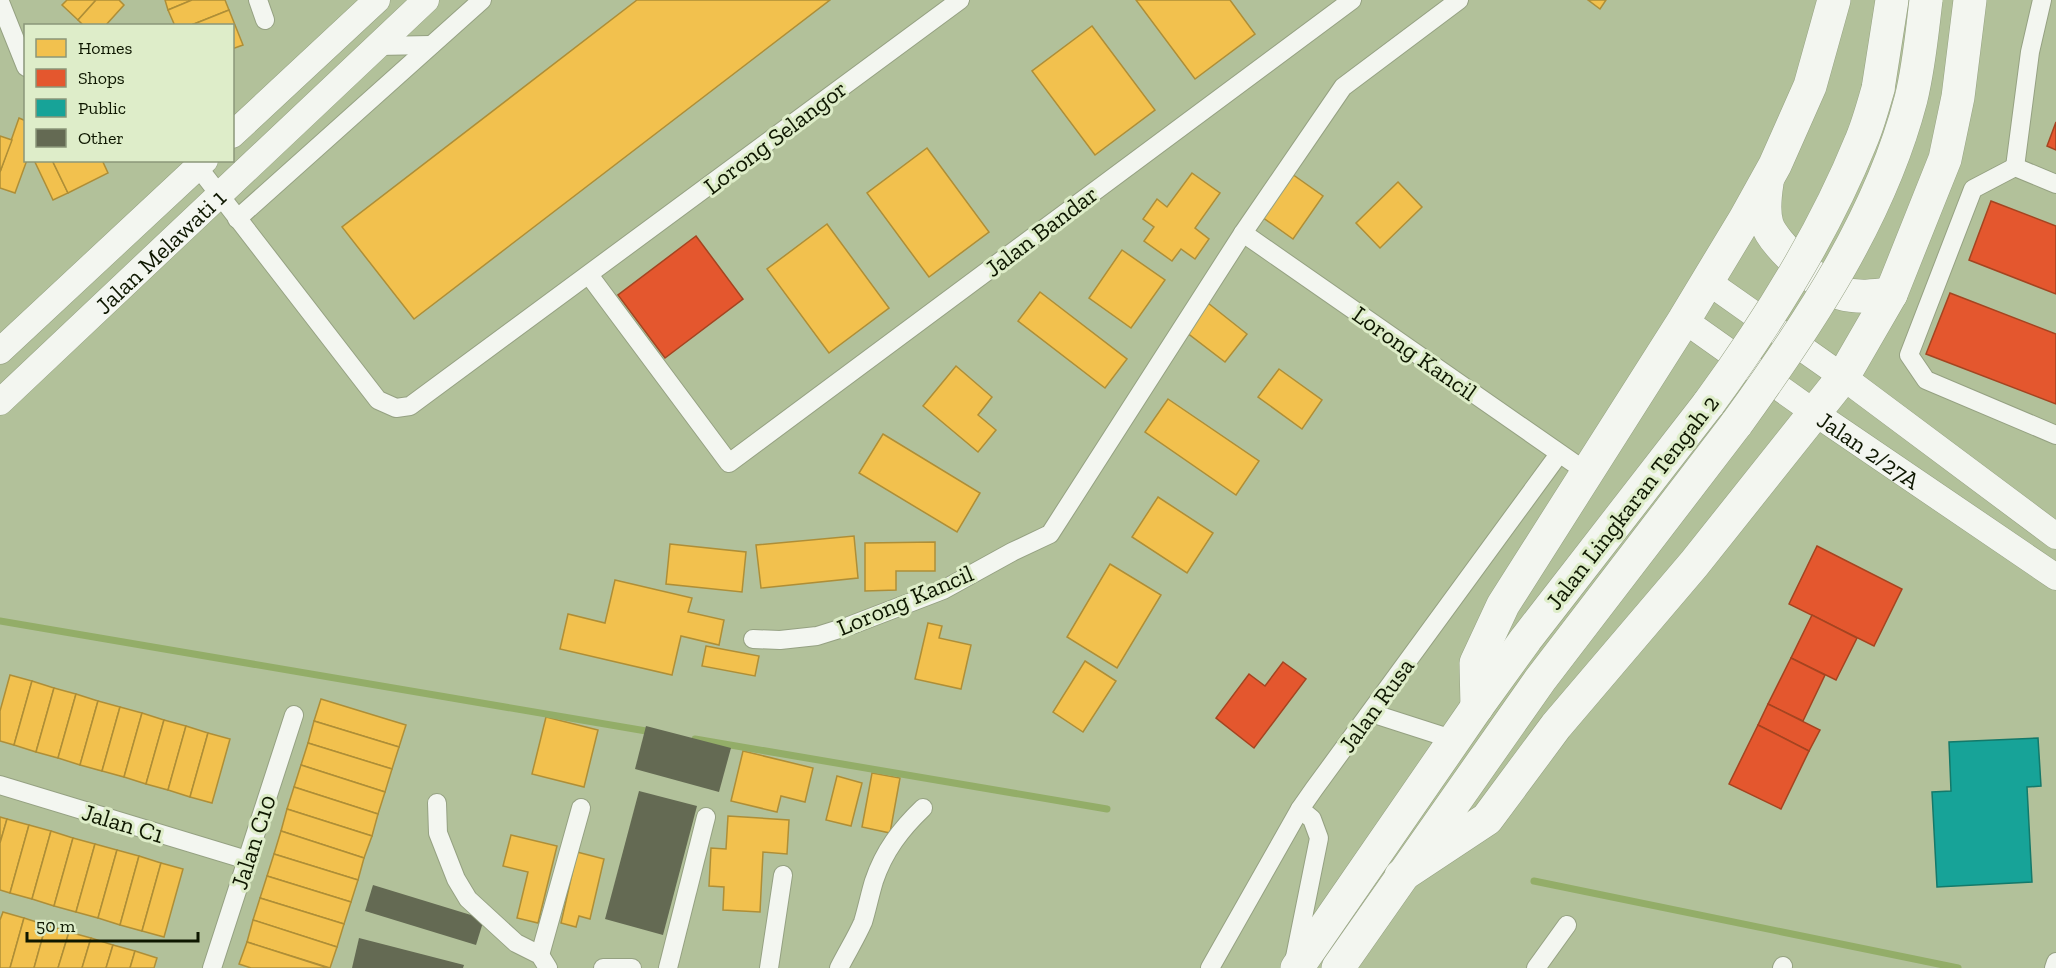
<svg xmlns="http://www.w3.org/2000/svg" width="2056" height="968" font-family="'Zilla Slab',serif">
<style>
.homes{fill:#f2c14e;stroke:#ae8e37;stroke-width:1.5}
.shops{fill:#e4572e;stroke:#a44420;stroke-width:1.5}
.public{fill:#17a398;stroke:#14796a;stroke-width:1.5}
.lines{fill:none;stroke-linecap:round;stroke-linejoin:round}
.stream{stroke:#93ad68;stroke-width:7}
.building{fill:#646a53}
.street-casing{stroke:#95a182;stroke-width:20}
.secondary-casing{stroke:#95a182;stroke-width:27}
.highway-casing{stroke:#95a182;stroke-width:34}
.street{stroke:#f3f6f0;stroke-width:18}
.secondary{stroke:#f3f6f0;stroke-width:26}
.highway{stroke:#f3f6f0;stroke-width:33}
.highway-bridge-casing{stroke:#95a182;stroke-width:34;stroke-linecap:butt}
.highway-bridge{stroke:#f3f6f0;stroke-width:33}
.labels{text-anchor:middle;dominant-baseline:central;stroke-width:6;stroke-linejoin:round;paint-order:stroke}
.street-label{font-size:24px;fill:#0e1700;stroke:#deedc9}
</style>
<rect width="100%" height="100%" fill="#b2c19a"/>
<!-- homes -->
<g class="homes">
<path d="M67 0H96L78 20 62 5Z"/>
<path d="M96 0H119L124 5 105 26H84L78 20Z"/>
<path d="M165 0H192L168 10Z"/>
<path d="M192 0H225L229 10 189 26H175L168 10Z"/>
<path d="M637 0H830L414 319 342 227Z"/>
<path d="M1136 0H1230L1255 34 1195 79Z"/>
<path d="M1588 0H1606L1600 9Z"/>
<path d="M229 10 243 45 232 49V26H189Z"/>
<path d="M1092 26 1155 110 1095 155 1032 71Z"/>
<path d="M19 118 26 121 27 160 15 193 0 188V172Z"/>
<path d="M0 136 12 140 0 172Z"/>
<path d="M927 148 989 232 929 277 867 193Z"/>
<path d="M34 160H52L68 193 53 200Z"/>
<path d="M52 160H102L108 173 68 193Z"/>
<path d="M1192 173 1220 193 1195 228 1209 239 1195 259 1181 249 1172 261 1144 241 1154 227 1143 219 1157 199 1167 207Z"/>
<path d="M1292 174 1323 196 1293 239 1262 217Z"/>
<path d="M1398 182 1422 207 1380 248 1356 223Z"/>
<path d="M827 224 889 308 829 353 767 269Z"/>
<path d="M1122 250 1165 280 1131 328 1089 298Z"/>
<path d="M1040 292 1127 359 1105 388 1018 321Z"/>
<path d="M1208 303 1247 334 1225 362 1186 332Z"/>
<path d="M956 366 992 397 978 415 996 430 978 452 923 406Z"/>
<path d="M1279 369 1322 400 1302 429 1258 397Z"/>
<path d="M1168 399 1259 461 1236 495 1145 432Z"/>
<path d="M883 434 980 493 957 532 859 473Z"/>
<path d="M1158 497 1213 533 1187 573 1132 537Z"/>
<path d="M854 536 858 578 761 588 756 545Z"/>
<path d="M935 542V571H896V590L865 591V543Z"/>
<path d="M670 544 746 552 742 592 666 584Z"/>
<path d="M1110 564 1161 595 1117 668 1067 637Z"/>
<path d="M615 580 692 598 688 612 724 620 719 645 681 636 672 675 560 649 568 614 605 623Z"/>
<path d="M928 623 942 626 939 638 971 645 961 689 915 679Z"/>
<path d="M706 646 759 656 755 676 702 666Z"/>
<path d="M1085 661 1116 681 1083 732 1053 712Z"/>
<path d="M10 675 32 681 14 745 0 741V711Z"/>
<path d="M32 681 54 688 36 752 14 745Z"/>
<path d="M54 688 76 694 58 758 36 752Z"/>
<path d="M76 694 98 701 80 765 58 758Z"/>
<path d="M321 699 406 725 399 747 314 721Z"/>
<path d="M98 701 120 707 102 771 80 765Z"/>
<path d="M120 707 142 713 124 777 102 771Z"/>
<path d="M142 713 164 720 146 784 124 777Z"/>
<path d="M546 717 598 730 584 787 532 774Z"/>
<path d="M164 720 186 726 168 790 146 784Z"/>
<path d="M314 721 399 747 392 769 308 743Z"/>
<path d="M186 726 208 733 190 797 168 790Z"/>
<path d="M208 733 230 739 212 803 190 797Z"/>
<path d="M308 743 392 769 385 792 301 765Z"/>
<path d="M743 751 813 768 805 802 781 796 777 812 731 801Z"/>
<path d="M301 765 385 792 378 814 294 787Z"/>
<path d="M872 773 900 778 890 833 862 827Z"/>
<path d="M837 776 862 783 851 826 826 820Z"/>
<path d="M294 787 378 814 372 836 287 809Z"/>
<path d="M287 809 372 836 364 858 281 831Z"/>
<path d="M728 816 789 820 787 854 763 852 760 912 723 910 724 887 709 886 711 848 726 849Z"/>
<path d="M0 817 7 819 0 843Z"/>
<path d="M7 819 29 825 10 893 0 890V843Z"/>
<path d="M29 825 51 831 32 899 10 893Z"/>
<path d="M51 831 73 838 54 906 32 899Z"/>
<path d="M281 831 364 858 358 880 274 854Z"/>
<path d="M511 835 557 846 538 923 517 918 528 872 503 866Z"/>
<path d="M73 838 95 844 76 912 54 906Z"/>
<path d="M95 844 117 850 98 918 76 912Z"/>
<path d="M117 850 139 856 120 925 98 918Z"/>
<path d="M577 852 604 859 590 919 579 916 576 927 561 923Z"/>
<path d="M274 854 358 880 351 902 267 876Z"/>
<path d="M139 856 161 863 142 931 120 925Z"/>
<path d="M161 863 183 869 164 937 142 931Z"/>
<path d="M267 876 351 902 344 924 260 898Z"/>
<path d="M260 898 344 924 337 947 253 920Z"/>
<path d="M3 912 24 918 10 968H0V920Z"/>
<path d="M24 918 46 925 34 968H10Z"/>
<path d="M253 920 337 947 330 968 247 942Z"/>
<path d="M46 925 69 932 58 968H34Z"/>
<path d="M69 932 91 938 82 968H58Z"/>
<path d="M91 938 113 945 106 968H82Z"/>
<path d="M247 942 328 968H251L239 964Z"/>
<path d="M113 945 135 951 130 968H106Z"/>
<path d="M135 951 157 958 154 968H130Z"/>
</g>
<!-- shops -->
<g class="shops">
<path d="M2056 122V150L2047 146Z"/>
<path d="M1991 201 2056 226V294L1969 260Z"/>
<path d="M696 236 743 299 665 358 618 295Z"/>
<path d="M1950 293 2056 334V404L1926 354Z"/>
<path d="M1817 546 1902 589 1874 646 1789 604Z"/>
<path d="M1812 615 1857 638 1836 680 1791 658Z"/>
<path d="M1791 658 1825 675 1803 721 1768 704Z"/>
<path d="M1283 662 1306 679 1254 748 1216 718 1249 674 1265 686Z"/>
<path d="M1768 704 1820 730 1809 751 1758 725Z"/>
<path d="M1758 725 1809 751 1781 809 1729 784Z"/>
</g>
<!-- public -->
<path class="public" d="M2038 738 2041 786 2027 787 2032 882 1937 887 1932 792 1951 791 1949 742Z"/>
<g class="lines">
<!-- stream -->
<g class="stream">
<path d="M0 621 652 732"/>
<path d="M695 739 1107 809"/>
<path d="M1534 881 1958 968"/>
</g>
</g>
<!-- building -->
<g class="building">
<path d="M646 726 731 748 719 792 635 769Z"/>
<path d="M639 791 697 806 663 935 605 919Z"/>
<path d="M373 885 484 919 476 945 365 911Z"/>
<path d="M359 938 464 965 463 968H352Z"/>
</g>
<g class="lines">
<defs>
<g id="street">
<path d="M258 0 265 20"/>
<path d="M0 2 26 67"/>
<path d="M377 46 431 45"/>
<path d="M198 167 378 400 396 408 410 406 960 0"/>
<path d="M2015 167 1973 189 1909 355 1926 380 2056 435"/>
<path d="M2015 167 2030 52 2042 0"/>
<path d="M2015 167 2056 184"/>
<path d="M237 219 482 0"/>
<path d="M1243 233 1588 473"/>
<path d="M589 275 729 463 1352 0"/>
<path d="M753 639 780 640 817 636 849 626 943 590 1012 552 1050 534 1243 233 1343 87 1459 0"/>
<path d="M1371 713 1455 740"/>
<path d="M0 785 247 860"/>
<path d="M437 803 438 833 456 879 468 899 516 943 540 955 548 968"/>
<path d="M540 955 581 808"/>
<path d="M1295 957 1319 838 1312 819 1300 809"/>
<path d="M212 968 294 715"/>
<path d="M603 968H632"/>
<path d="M668 968 706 817"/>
<path d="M769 968 783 875"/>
<path d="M839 968C847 952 856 938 863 922 867 909 870 894 874 881 884 851 901 829 923 808"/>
<path d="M1210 968 1300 809 1314 789 1559 454"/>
<path d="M1536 968 1567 925"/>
<path d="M1782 968 1783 966"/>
<path d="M2054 968 2056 962"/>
</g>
<g id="secondary">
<path d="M232 135 377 0"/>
<path d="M1707 281 1843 377 2056 536"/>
<path id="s1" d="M1684 320 1815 413 2056 577"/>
<path d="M0 351 205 160"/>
<path id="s2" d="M0 402 426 0"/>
</g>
<g id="highway">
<path d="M1878 89 1892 0"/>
<path d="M1767 183C1765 196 1763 211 1767 224 1772 243 1822 288 1840 293 1857 298 1874 296 1891 294"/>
<path d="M1477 707 1476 663 1503 605 1684 320 1745 219 1775 165 1810 86 1834 0"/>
<path d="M1401 876 1487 819 1556 726 1694 564 1843 377 1891 294 1945 159 1958 97 1970 0"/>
<path d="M1297 968 1477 707 1526 639 1709 403"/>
<path d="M1338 968 1540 680 1737 423"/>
</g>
</defs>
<!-- street casing -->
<use href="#street" class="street-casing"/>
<!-- secondary casing -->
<use href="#secondary" class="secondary-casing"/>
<!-- highway casing -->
<use href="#highway" class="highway-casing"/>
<!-- street -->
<use href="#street" class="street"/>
<!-- secondary -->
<use href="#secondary" class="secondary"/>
<!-- highway -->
<use href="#highway" class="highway"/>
<defs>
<g id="highway-bridge">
<path d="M1709 403C1769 321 1823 235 1861 141 1868 125 1873 106 1878 89"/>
<path d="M1737 423C1808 325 1880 218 1911 99 1919 67 1922 33 1926 0"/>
</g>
</defs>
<!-- highway-bridge casing -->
<use href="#highway-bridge" class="highway-bridge-casing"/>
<!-- highway-bridge -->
<use href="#highway-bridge" class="highway-bridge"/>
</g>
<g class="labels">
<!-- street labels -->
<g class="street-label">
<text transform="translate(775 137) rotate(-37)">Lorong Selangor</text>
<text transform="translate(1041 231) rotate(-37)">Jalan Bandar</text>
<text stroke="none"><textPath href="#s2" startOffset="220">Jalan Melawati 1</textPath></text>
<text transform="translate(1415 353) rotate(35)">Lorong Kancil</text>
<text stroke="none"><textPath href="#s1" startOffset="226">Jalan 2/27A</textPath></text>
<text transform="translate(1632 502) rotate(-52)">Jalan Lingkaran Tengah 2</text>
<text transform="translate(905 600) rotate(-23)">Lorong Kancil</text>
<text transform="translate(1376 705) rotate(-54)">Jalan Rusa</text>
<text transform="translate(123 823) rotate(17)">Jalan C1</text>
<text transform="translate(253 842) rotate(-72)">Jalan C10</text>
</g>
</g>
<!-- legend -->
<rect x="24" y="24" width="210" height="138" fill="#deedc9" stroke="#8b9779" stroke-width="1.5"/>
<rect x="36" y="39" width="30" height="18" fill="#f2c14e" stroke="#8b9779" stroke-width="1.5"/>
<text x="78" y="54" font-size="18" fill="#0e1700">Homes</text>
<rect x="36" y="69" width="30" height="18" fill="#e4572e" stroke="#8b9779" stroke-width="1.5"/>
<text x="78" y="84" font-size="18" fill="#0e1700">Shops</text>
<rect x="36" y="99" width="30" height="18" fill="#17a398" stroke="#8b9779" stroke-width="1.5"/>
<text x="78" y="114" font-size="18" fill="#0e1700">Public</text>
<rect x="36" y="129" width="30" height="18" fill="#646a53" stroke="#8b9779" stroke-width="1.5"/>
<text x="78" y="144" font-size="18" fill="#0e1700">Other</text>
<!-- scale -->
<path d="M27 932v9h171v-9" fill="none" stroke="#0e1700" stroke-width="3"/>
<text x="36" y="932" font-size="18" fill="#0e1700" stroke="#deedc9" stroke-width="4.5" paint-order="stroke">50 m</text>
</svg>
